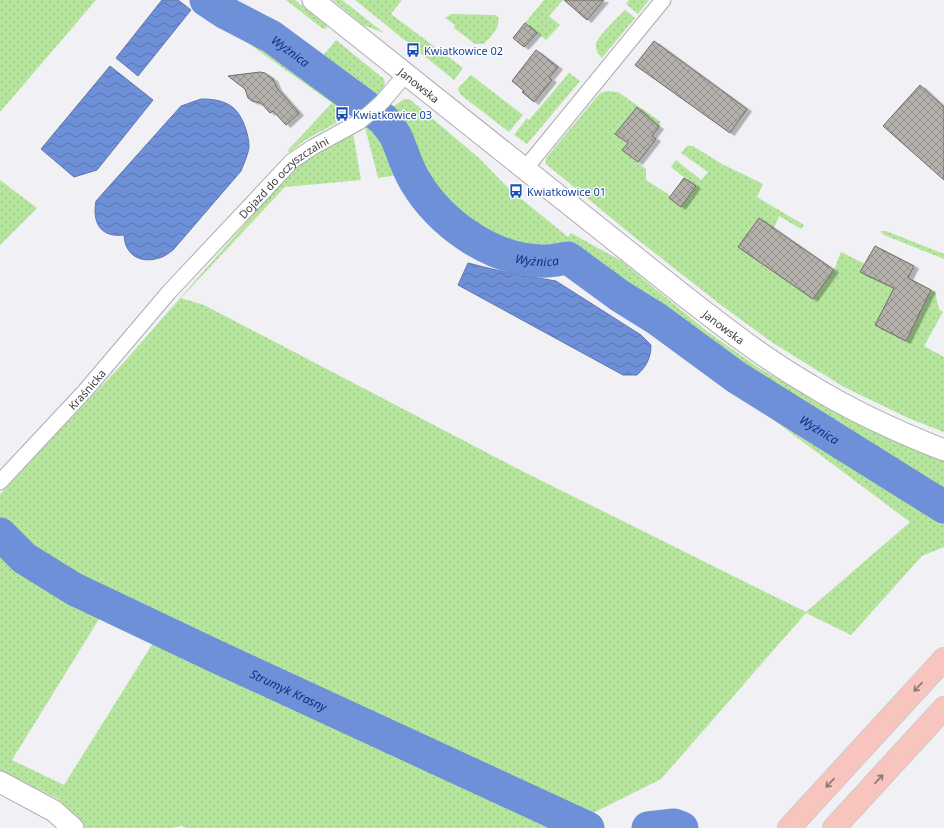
<svg xmlns="http://www.w3.org/2000/svg" width="944" height="828" font-family="'Noto Sans',sans-serif">
<style>
.grass{fill:url(#grass-dots)}
.water{fill:url(#water-waves);stroke:#5f77aa}
.lines{fill:none;stroke-linecap:round;stroke-linejoin:round}
.river{stroke:#6d90d9;stroke-width:33}
.building{fill:url(#building-cross-hatch);stroke:#6e6b67;filter:url(#shadow)}
.street-casing{stroke:#adacb1;stroke-width:17}
.secondary-casing{stroke:#adacb1;stroke-width:23}
.highway-casing{stroke:#cdcccd;stroke-width:24}
.street{stroke:#fff;stroke-width:15}
.secondary{stroke:#fff;stroke-width:21}
.highway{stroke:#f7c4be;stroke-width:22}
.oneway{stroke:#917978}
.labels{text-anchor:middle;dominant-baseline:central;stroke-width:3;stroke-linejoin:round;paint-order:stroke}
.transit-label{font-size:11px;fill:#164399;stroke:#fff;text-anchor:start}
.street-label{font-size:11px;fill:#3d3c3e;stroke:#fff}
.water-label{font-size:12px;font-style:italic;fill:#0d2e82;stroke:#fff}
</style>
<defs>
<pattern id="grass-dots" width="8" height="8" patternUnits="userSpaceOnUse"><rect width="8" height="8" fill="#b6e59d"/><path d="M2 2h.1M6 6h.1" fill="none" stroke="#9dc588" stroke-width="1.8" stroke-linecap="round"/></pattern>
<pattern id="water-waves" width="16" height="10" patternUnits="userSpaceOnUse"><rect width="16" height="10" fill="#6d90d9"/><path d="M0 5q4-4 8 0t8 0" fill="none" stroke="#5b77b1"/></pattern>
<pattern id="building-cross-hatch" width="8" height="8" patternUnits="userSpaceOnUse"><rect width="8" height="8" fill="#b4b1ac"/><path d="M0 0l8 8M0 8l8-8" fill="none" stroke="#94918d"/></pattern>
<filter id="shadow"><feDropShadow dx="4.5" dy="2.5" stdDeviation="0" flood-color="#0004"/></filter>
</defs>
<rect width="100%" height="100%" fill="#f1f0f5"/>
<!-- grass -->
<g class="grass">
<path d="M0 0H96L0 112Z"/>
<path d="M224 0H227L275 23 322 57 336 40 384 79C388 90 375 98 368 105L274 36 219 6Z"/>
<path d="M286 0H295L326 25 327 28 323 29Z"/>
<path d="M333 0H342L384 33 363 25Z"/>
<path d="M355 0H402L391 14 463 68 454 80Z"/>
<path d="M544 0H563L549 16 560 25 546 40 525 23Z"/>
<path d="M629 0H649L638 14 626 4Z"/>
<path d="M216 10 272 39 364 108 305 140 290 152 287 151 332 103 210 16Z"/>
<path d="M625 10 635 18 602 58C598 54 595 49 596 44 597 37 619 16 625 10Z"/>
<path d="M451 14 495 15 498 17C501 28 490 37 484 44H475L454 28 455 25 445 18Z"/>
<path d="M569 73 580 81 527 144 514 135 527 118 529 120Z"/>
<path d="M471 75 523 115 509 132 461 95 459 92 458 88Z"/>
<path d="M606 91 618 92 661 122 659 127 637 107 615 134 628 143 623 150 646 169V180L671 196 669 198 680 207 696 187 671 167 676 160 701 180 708 172 681 153 687 146H693L722 164 763 184 757 197 804 225 801 229 779 216 774 228 759 218 738 247 813 299 834 270 841 252 865 264 860 271 894 288 875 325 906 341 931 290 935 292 939 309 943 312 924 346 944 357V432L908 418 844 387 773 343 721 305 633 236 546 164V158L600 93Z"/>
<path d="M404 99H409L413 102 480 159 508 188 568 237 571 233 620 260 708 332 759 368 836 413 944 460V504L738 375 658 317 621 294 586 267 568 255C559 257 550 259 541 259 494 258 436 220 416 178 409 165 405 150 398 136 394 128 388 121 383 114Z"/>
<path d="M378 119 394 143 404 174 378 178 365 127Z"/>
<path d="M353 133 361 180 285 187 181 298 204 305 522 471 806 612 910 522 696 362 576 273 529 266 566 262 582 272 737 382 944 515V547L922 556 851 635 806 613 661 779 579 820 362 722 75 587 26 557 0 530V494L125 361 288 175 310 158Z"/>
<path d="M0 180 37 208 0 245Z"/>
<path d="M880 231H886L944 254V259L884 235Z"/>
<path d="M0 541 20 562 76 597 104 611 12 760 64 785 156 638 352 726 565 828H187L181 826 172 828H85L79 819 58 799 0 770Z"/>
</g>
<!-- water -->
<g class="water">
<path d="M162 0H178L191 10 138 76 116 58Z"/>
<path d="M110 66 153 100 97 170 74 177 41 149Z"/>
<path d="M201 99C211 99 222 100 231 106 242 113 249 134 249 147 248 155 244 163 241 171L173 250C169 253 164 257 159 258 140 264 125 255 124 235 100 238 92 222 96 201L181 106Z"/>
<path d="M468 263 508 273 556 281 641 335 651 345C651 358 646 367 637 375H623L458 285Z"/>
</g>
<g class="lines">
<!-- river -->
<g class="river">
<path id="s1" d="M206 0 224 12 272 37 383 119C388 125 394 132 397 139 403 153 407 168 415 181 440 223 491 260 541 261 550 262 560 259 568 258L620 296 657 319 736 377 944 507"/>
<path id="s2" d="M0 534 24 558 74 589 213 655 588 828"/>
<path d="M648 828 674 825 682 828"/>
</g>
</g>
<!-- building -->
<g class="building">
<path d="M564 0H604L587 20Z"/>
<path d="M525 23 537 33 524 47 513 38Z"/>
<path d="M654 41 747 109 730 133 635 65Z"/>
<path d="M536 50 558 67 549 78 552 80 534 102 522 92 524 91 512 81Z"/>
<path d="M260 72 265 73 273 79 277 88 299 113 286 125 273 111 270 113 261 103 252 101 248 98 245 89 228 76Z"/>
<path d="M920 85 944 107V180L883 126Z"/>
<path d="M637 107 659 127 652 136 656 139 638 162 622 150 628 143 615 134Z"/>
<path d="M684 178 696 186 681 207 669 198Z"/>
<path d="M759 218 834 270 813 299 738 247Z"/>
<path d="M875 246 914 266 908 278 931 290 906 341 875 325 894 288 860 272Z"/>
</g>
<g class="lines">
<defs>
<g id="street">
<path d="M524 170 663 0"/>
<path id="s3" d="M0 482 85 391 169 292 292 161 313 147 359 122 371 112 382 102 406 74"/>
</g>
<g id="secondary">
<path id="s4" d="M313 0 683 295C724 327 765 359 810 385 852 411 898 432 944 450"/>
<path d="M0 782 54 811 73 828"/>
</g>
<g id="highway">
<path d="M789 828 944 659"/>
<path d="M834 828 944 708"/>
</g>
</defs>
<!-- street casing -->
<use href="#street" class="street-casing"/>
<!-- secondary casing -->
<use href="#secondary" class="secondary-casing"/>
<!-- highway casing -->
<use href="#highway" class="highway-casing"/>
<!-- street -->
<use href="#street" class="street"/>
<!-- secondary -->
<use href="#secondary" class="secondary"/>
<!-- highway -->
<use href="#highway" class="highway"/>
</g>
<!-- one-way arrows -->
<defs><path id="oneway-shaft" d="M-6 0H5M1.5-3L5.5 0L1.5 3" fill="none" stroke-width="1.6" stroke-linecap="round" stroke-linejoin="round"/></defs>
<g class="oneway">
<use href="#oneway-shaft" transform="translate(918 687) rotate(133)"/>
<use href="#oneway-shaft" transform="translate(879 779) rotate(-47)"/>
<use href="#oneway-shaft" transform="translate(830 783) rotate(133)"/>
</g>
<!-- icons -->
<defs>
<symbol id="bus-bare" viewBox="-9 -9 18 18"><path d="M-5-6H5V4H4V6H2V4H-2V6H-4V4H-5ZM-3.5-4V0h7V-4ZM-3.5 1.2v1.5H-2V1.2ZM2 1.2v1.5H3.5V1.2Z" fill="#1a4fb4" stroke="#fff" stroke-width="2.5" paint-order="stroke"/></symbol>
</defs>
<g fill-rule="evenodd">
<use href="#bus-bare" x="403" y="40" width="20" height="20"/>
<use href="#bus-bare" x="332" y="104" width="20" height="20"/>
<use href="#bus-bare" x="506" y="181" width="20" height="20"/>
</g>
<g class="labels">
<!-- transit labels -->
<g class="transit-label">
<text x="424" y="50">Kwiatkowice 02</text>
<text x="353" y="114">Kwiatkowice 03</text>
<text x="527" y="191">Kwiatkowice 01</text>
</g>
<!-- street labels -->
<g class="street-label">
<text stroke="none"><textPath href="#s4" startOffset="136">Janowska</textPath></text>
<text stroke="none"><textPath href="#s3" startOffset="417">Dojazd do oczyszczalni</textPath></text>
<text stroke="none"><textPath href="#s4" startOffset="525">Janowska</textPath></text>
<text stroke="none"><textPath href="#s3" startOffset="127">Kraśnicka</textPath></text>
</g>
<!-- water labels -->
<g class="water-label">
<text stroke="none"><textPath href="#s1" startOffset="99">Wyżnica</textPath></text>
<text stroke="none"><textPath href="#s1" startOffset="435">Wyżnica</textPath></text>
<text stroke="none"><textPath href="#s1" startOffset="771">Wyżnica</textPath></text>
<text stroke="none"><textPath href="#s2" startOffset="330">Strumyk Krasny</textPath></text>
</g>
</g>
</svg>
